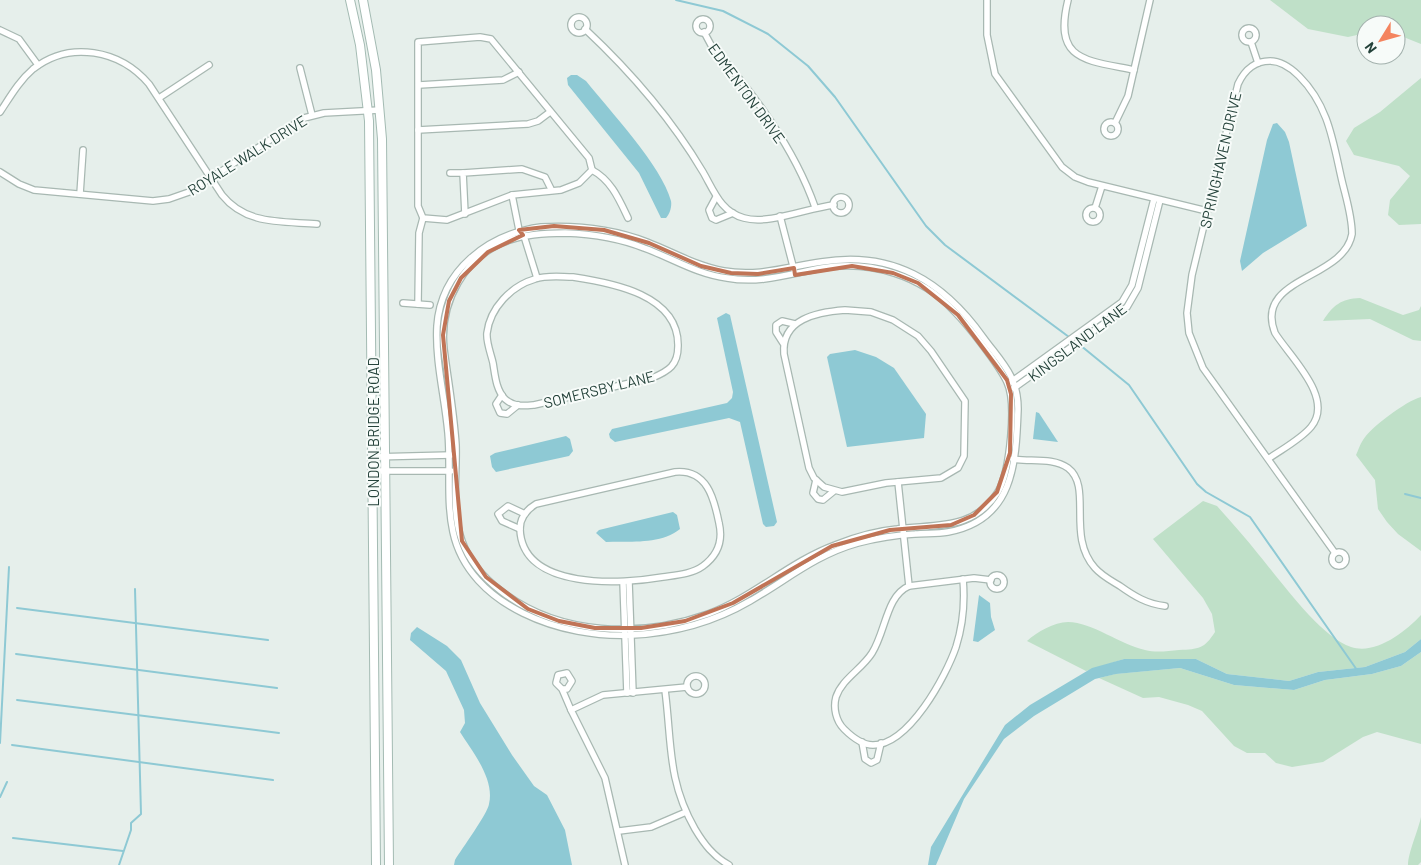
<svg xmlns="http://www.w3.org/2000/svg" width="1421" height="865" font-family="Barlow,sans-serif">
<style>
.green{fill:#bfe0c8}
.water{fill:#8ec9d4}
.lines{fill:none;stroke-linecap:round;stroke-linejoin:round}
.stream{stroke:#8ec9d4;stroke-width:2}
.street-casing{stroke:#a8b8b2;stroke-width:8}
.secondary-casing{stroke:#a4bbb3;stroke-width:10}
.street{stroke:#fff;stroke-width:5.5}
.secondary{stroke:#fff;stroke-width:8}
.marked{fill:none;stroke:#c07456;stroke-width:4;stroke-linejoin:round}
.labels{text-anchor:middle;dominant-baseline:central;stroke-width:4;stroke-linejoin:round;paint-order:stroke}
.street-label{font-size:15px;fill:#24423a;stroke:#f7fbf9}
</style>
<rect width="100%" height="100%" fill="#e6efeb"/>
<!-- green -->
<g class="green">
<path d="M1270 0H1421V44L1396 34V25H1366V33L1348 37 1308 29Z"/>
<path d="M1421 78V224L1399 225 1388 215 1390 200 1410 176 1399 166 1354 155 1346 141 1354 128 1380 112Z"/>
<path d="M1360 298 1403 315 1419 310 1421 306V341L1413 340 1370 319 1323 321C1333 305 1341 299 1360 298Z"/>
<path d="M1421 397V551L1398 534 1387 522 1378 509 1375 480 1356 455C1358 451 1360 444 1363 440 1371 427 1406 401 1421 397Z"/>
<path d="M1203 501 1217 506C1231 522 1246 538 1259 555 1280 580 1320 637 1351 647 1376 655 1405 632 1421 615V639L1405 652 1365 667 1318 672 1289 681 1227 674 1196 659H1124L1086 671 1027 641C1037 632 1054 622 1068 622 1092 622 1121 645 1145 650 1156 653 1168 651 1179 650 1199 649 1204 649 1215 632L1212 614 1203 598 1153 539Z"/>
<path d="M1421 652V744L1377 732 1363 737 1323 762 1292 767 1276 763 1265 753H1247L1234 746 1202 711 1188 705 1159 697 1143 698 1099 678 1115 674 1180 668 1234 685 1294 690 1325 680 1372 674 1401 666Z"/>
<path d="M1421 817V862L1418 865H1408C1408 853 1418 831 1421 817Z"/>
</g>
<!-- water -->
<g class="water">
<path d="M571 75H577L586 81C609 110 662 166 671 201 672 206 670 214 666 218H661L639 173 568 85 567 78Z"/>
<path d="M1277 123 1285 132 1289 142 1307 226 1263 253 1242 271 1240 261 1267 140 1273 124Z"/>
<path d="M726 313 730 315 777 522 774 526 766 527 763 524 740 422 729 418 615 442 610 438 609 434 612 429 727 403 732 398 733 392 717 318Z"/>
<path d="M855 350 876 357 894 368 926 414 924 438 847 447 827 357 830 354Z"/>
<path d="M1036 412 1039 413 1058 442 1033 439Z"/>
<path d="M566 436 570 439 573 451 569 456 496 472 492 467 490 456 495 453Z"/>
<path d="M673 512 677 515 680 529C660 545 629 541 606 542L596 533 599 530Z"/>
<path d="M979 595 990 603 991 617 995 630 978 642 973 641Z"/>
<path d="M417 627 447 646 461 660 480 703 512 755 534 786 547 795 565 830 572 865H454L455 860C461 850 488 813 489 804 495 779 472 751 460 732L465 723 464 710 446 671 410 640 411 633Z"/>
<path d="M1421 639V652L1401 666 1372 674 1325 680 1294 690 1234 685 1180 668 1116 674 1095 679 1034 716 1004 739 964 799 936 865H928L931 847 1005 725 1030 705 1092 668 1124 659H1196L1227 674 1289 681 1318 672 1365 667 1405 652Z"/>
</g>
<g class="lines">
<!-- stream -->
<g class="stream">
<path d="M676 0 723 11 768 34 808 66 835 97 926 226 945 245 1069 337"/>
<path d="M1080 345 1129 385 1197 484 1206 492 1250 517 1357 670"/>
<path d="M1405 494 1421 498"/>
<path d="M17 608 268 640"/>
<path d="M16 654 277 688"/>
<path d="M17 700 279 733"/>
<path d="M0 743 9 567"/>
<path d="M12 745 273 780"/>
<path d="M0 797 7 782"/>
<path d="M13 838 123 851"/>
<path d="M119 865 131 830V823L141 814 135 589"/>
</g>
<defs>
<g id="street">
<path d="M987 0V35L995 74 1062 167 1075 177 1088 182 1207 211"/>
<path d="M1068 0C1053 61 1085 60 1134 70"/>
<circle cx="579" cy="25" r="8"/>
<circle cx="703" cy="26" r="7"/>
<circle cx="1249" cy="35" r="7"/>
<path d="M585 29C631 72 671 118 703 172 714 191 721 212 744 218 769 225 807 208 834 205"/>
<path d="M0 30 19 39 38 65"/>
<path d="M704 32 711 45C753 93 794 147 815 207"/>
<path d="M480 37 491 39 589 158 592 170 579 183 561 190 512 195 447 220 423 218 418 206V42Z"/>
<path d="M1251 42 1258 63"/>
<path d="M300 68 312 115"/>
<path d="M419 85 503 80 519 72"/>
<path d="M159 98 209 65"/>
<path d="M0 112C10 97 19 81 33 69 70 40 120 50 149 84L222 195C246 225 281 221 317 224"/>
<circle cx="1111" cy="129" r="7"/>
<path d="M1115 123 1128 96 1150 0"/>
<path d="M418 130 528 124 538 121 550 112"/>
<path d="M592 170C611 180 619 199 628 218"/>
<path d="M0 172 19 184 34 190 153 201 169 199 189 192 304 118 324 113 380 110"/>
<path d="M450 173H463"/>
<path d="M80 194 83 150"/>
<path d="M512 195 519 230 524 236 537 278"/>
<path d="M716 197 709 210 712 218 716 220 733 213"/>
<circle cx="841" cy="205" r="8"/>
<path d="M1095 208 1102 186"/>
<circle cx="1093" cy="215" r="7"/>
<path d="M465 214 463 173 522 169 545 177 551 189"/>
<path d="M780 216 794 270"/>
<path d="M541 227C577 225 613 229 647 242 673 252 696 266 724 271 758 277 787 267 821 262 892 250 943 281 983 337 1002 363 1018 376 1018 409 1016 463 1014 520 948 532 937 534 926 533 915 534 896 535 877 538 858 543 815 555 787 580 750 601 714 622 672 633 632 635 564 639 469 607 453 532 446 500 451 465 448 433 445 398 435 361 437 326 441 270 488 234 541 227Z"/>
<path d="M565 233C592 234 619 238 644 248 672 258 696 274 727 278 760 284 789 274 822 268 870 260 921 275 954 311 968 325 999 365 1007 382 1017 403 1010 471 998 492 973 531 936 524 897 529 876 531 855 537 835 545 789 562 754 597 708 614 640 638 559 636 501 591 484 578 469 561 462 541 451 511 457 476 456 445 454 413 448 380 444 349 439 303 464 255 510 240 527 234 547 233 565 233Z"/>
<path d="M573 277C613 283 679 295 678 346 678 365 669 371 652 378L534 405C523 406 514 407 505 399 496 390 495 375 493 363 491 354 486 342 487 333 490 308 511 286 535 279 547 275 561 277 573 277Z"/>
<path d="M403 303 430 305"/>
<path d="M418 304 419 233 423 218"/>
<path d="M845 310 871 312 893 320 918 336 931 351 965 401 964 456 958 468 941 478 886 483 842 492 824 487 814 478 809 468 784 354C781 319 817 312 845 310Z"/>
<path d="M783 343 776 332V325L782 321 795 324"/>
<path d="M1011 382 1122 302 1132 285 1154 199"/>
<path d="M1014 388 1127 307 1138 288 1160 200"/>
<path d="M502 395 496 404 500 413 507 414 518 405"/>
<path d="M373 457 451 455"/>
<path d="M1013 459C1030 462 1053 457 1068 468 1093 487 1066 536 1095 568 1102 576 1112 581 1120 586 1134 596 1147 604 1165 606"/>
<path d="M1268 459C1282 449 1300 440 1311 427 1335 398 1290 357 1275 333 1253 277 1344 280 1352 234 1352 216 1346 198 1342 181 1333 142 1329 106 1299 76 1291 68 1282 61 1270 61 1254 61 1244 71 1238 84L1192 275 1187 313 1189 333 1203 368 1335 553"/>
<path d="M373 471H451"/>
<path d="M675 472C707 469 714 498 719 523 723 540 718 555 703 566 692 574 677 575 663 577 623 584 522 591 520 529 520 518 526 510 536 504Z"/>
<path d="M816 480 813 493 818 499 823 500 834 491"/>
<path d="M898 482 909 586C886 596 886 631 872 653 862 669 842 679 836 697 833 708 836 721 844 729 852 737 862 745 873 745 909 745 946 676 956 647 963 625 965 602 963 579"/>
<path d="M520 529 502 521 498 514 508 506 525 514"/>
<circle cx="1339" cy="559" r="7"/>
<circle cx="997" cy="582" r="7"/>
<path d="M623 582 627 693"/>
<path d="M629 582 633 693"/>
<path d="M909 586 974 578 991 580"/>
<circle cx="696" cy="685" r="9"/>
<path d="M562 689H567L572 681 567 673 558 675 556 683 562 689 571 710"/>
<path d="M665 690C672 743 667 780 695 829 704 844 713 856 729 865"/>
<path d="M862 742 865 759 871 763 877 760 881 743"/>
<path d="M619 831 651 827 686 812"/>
<path d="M625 865 605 778 571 710 603 695 687 687"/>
</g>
<g id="secondary">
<path d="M350 0 360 45 369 121 376 865"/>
<path d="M363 0 376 70 382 139 389 865"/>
</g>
</defs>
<!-- street casing -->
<use href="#street" class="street-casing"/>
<!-- secondary casing -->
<use href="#secondary" class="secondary-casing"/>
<!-- street -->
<use href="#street" class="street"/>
<!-- secondary -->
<use href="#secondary" class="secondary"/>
</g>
<!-- marked area -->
<path class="marked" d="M554 226 604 230 649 243 701 266 731 273 758 274 794 268 795 275 852 266 893 273 918 283 958 315 1007 380 1011 394 1010 453 997 492 974 515 951 525 890 530 832 546 733 603 685 621 641 628H595L559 621 528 609 486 577 462 541 443 335 449 301 461 278 488 252 523 235 519 230Z"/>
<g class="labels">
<!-- street labels -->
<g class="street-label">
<text transform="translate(747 93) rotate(54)">EDMENTON DRIVE</text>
<text transform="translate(247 155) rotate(-32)">ROYALE WALK DRIVE</text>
<text transform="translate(1220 160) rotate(-77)">SPRINGHAVEN DRIVE</text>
<text transform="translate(1077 342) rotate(-37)">KINGSLAND LANE</text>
<text transform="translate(599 389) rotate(-14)">SOMERSBY LANE</text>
<text transform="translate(373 432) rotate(-90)">LONDON BRIDGE ROAD</text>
</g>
</g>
<!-- north arrow -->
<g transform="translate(1381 40) rotate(233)"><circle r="24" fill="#f7fbf9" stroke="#a3b1ad"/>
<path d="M0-4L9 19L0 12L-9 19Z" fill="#f4845f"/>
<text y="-8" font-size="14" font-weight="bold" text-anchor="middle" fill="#24423a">N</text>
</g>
</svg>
